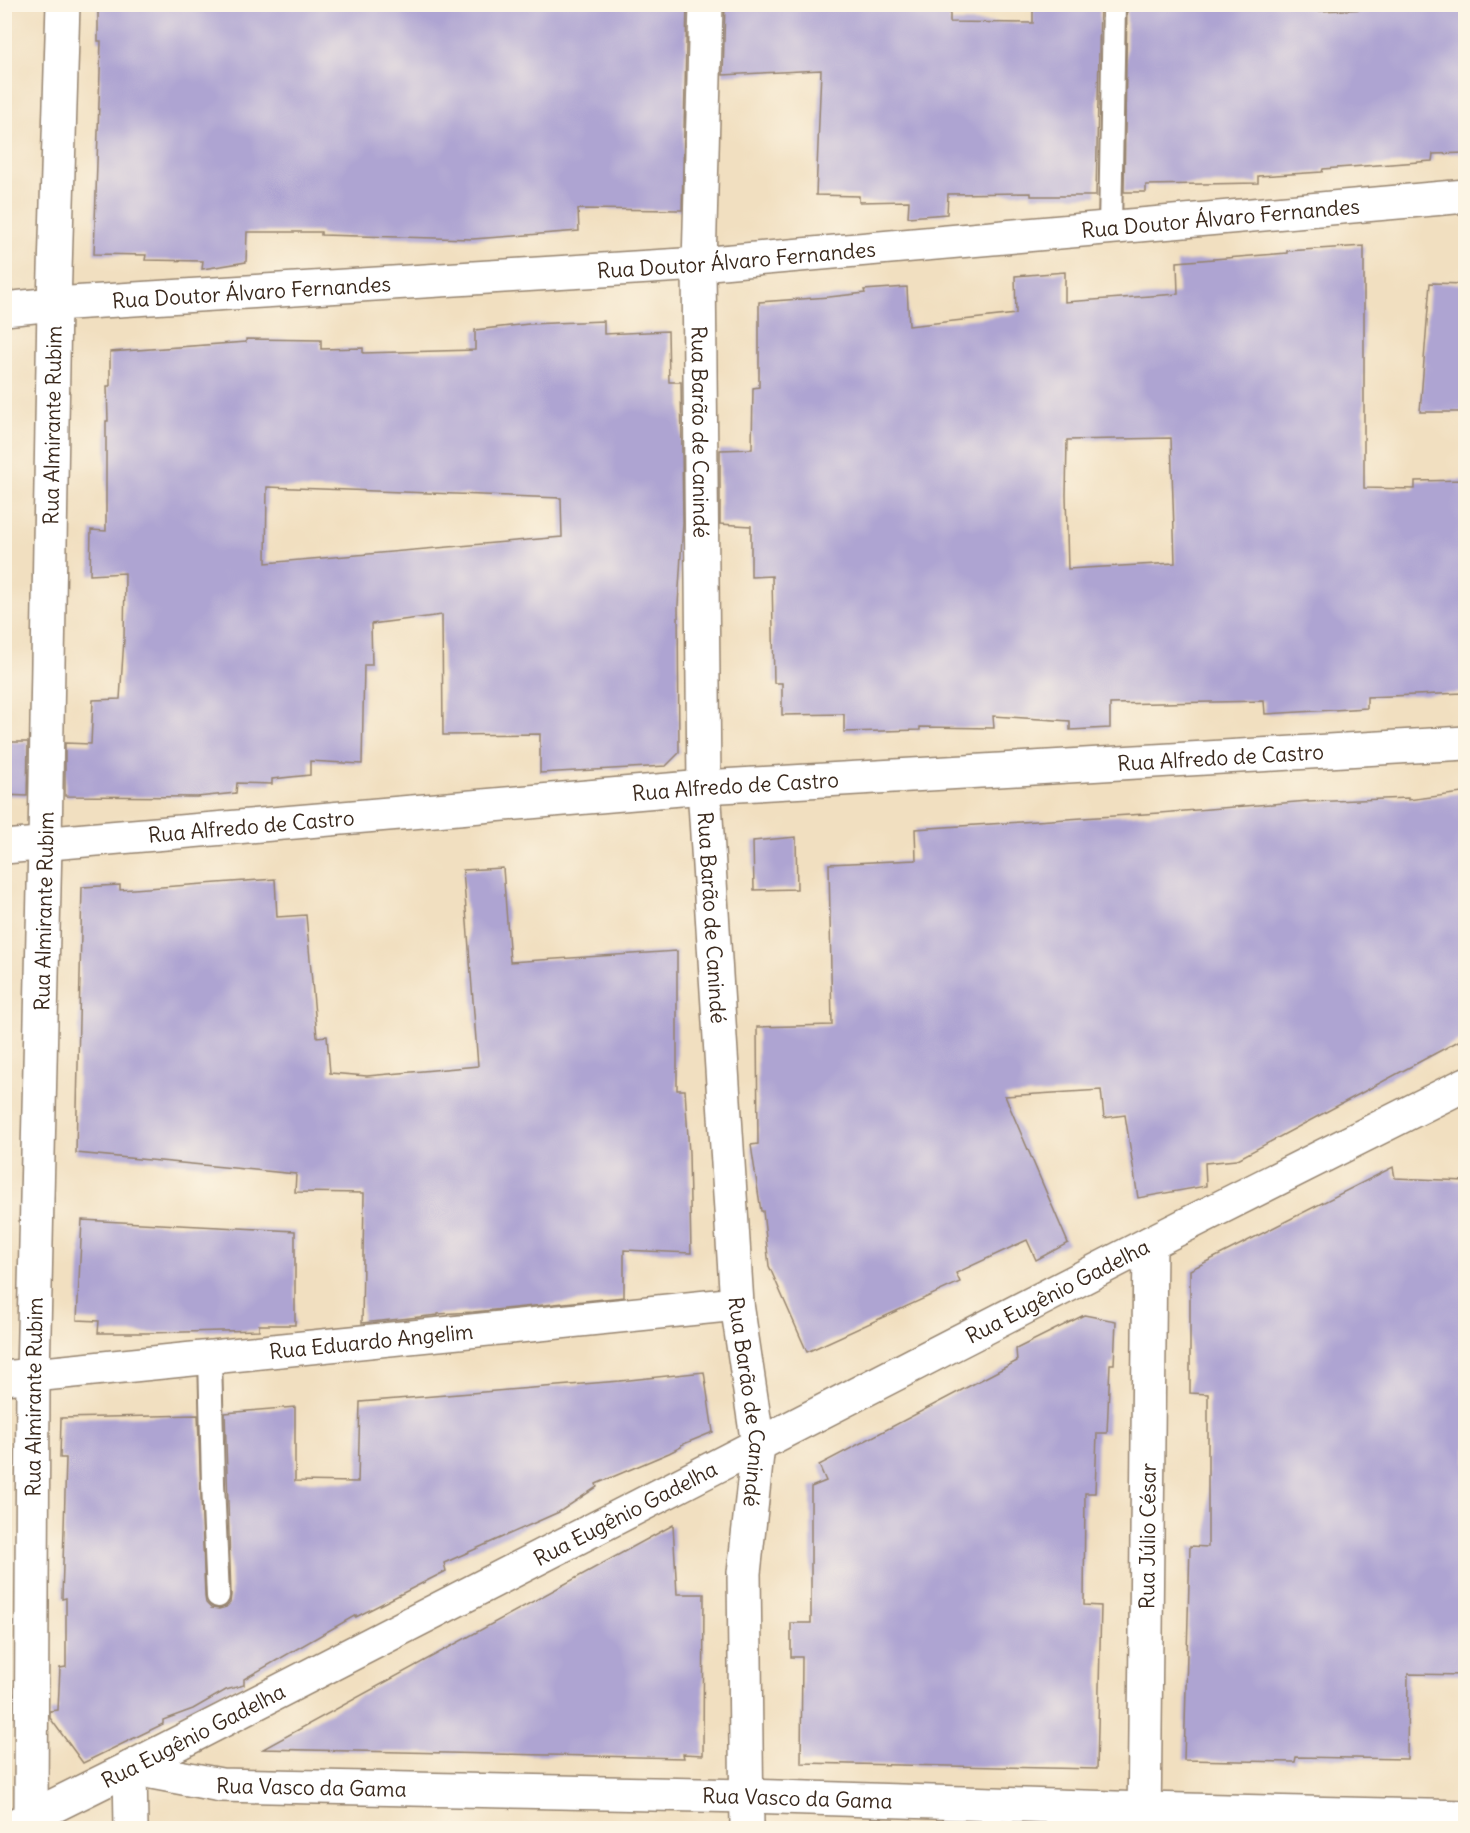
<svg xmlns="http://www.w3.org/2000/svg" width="1470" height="1833" font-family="Delius,sans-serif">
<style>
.building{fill:#aea4d2;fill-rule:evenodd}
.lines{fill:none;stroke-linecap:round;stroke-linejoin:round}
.service-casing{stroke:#96846f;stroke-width:26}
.minor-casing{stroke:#96846f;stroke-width:36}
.service{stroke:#fff;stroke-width:22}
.minor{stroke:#fff;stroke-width:33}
.labels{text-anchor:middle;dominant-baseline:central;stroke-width:5;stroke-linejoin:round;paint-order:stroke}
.street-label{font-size:21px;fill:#3b2a1e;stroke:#fcf5e5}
</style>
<rect width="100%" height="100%" fill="#fcf5e5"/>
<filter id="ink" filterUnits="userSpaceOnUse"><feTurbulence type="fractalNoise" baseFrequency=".0167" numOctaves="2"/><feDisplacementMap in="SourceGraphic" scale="12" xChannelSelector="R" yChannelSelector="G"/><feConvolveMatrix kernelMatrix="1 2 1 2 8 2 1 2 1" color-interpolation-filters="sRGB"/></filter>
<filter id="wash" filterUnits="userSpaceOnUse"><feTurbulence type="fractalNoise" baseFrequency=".008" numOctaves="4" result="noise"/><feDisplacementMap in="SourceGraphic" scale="24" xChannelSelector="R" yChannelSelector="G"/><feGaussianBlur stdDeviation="1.35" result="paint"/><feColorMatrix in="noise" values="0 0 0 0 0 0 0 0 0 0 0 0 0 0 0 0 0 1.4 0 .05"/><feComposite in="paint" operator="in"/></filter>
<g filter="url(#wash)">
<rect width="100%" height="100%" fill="#f1dfc0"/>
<g id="blocks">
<!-- building -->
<g class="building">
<path d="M105 4H687L682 210 578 209 579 231 473 239 321 235V232H247L246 262 202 269 203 261 145 260 146 255 94 254 101 41H98V6Z"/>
<path d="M725 4H950V22L1033 23V4H1100L1096 196H1031V193L948 194 947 214 908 217 909 201 859 202V196L816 195 821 70 723 75Z"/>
<path d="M1127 4H1319V11L1395 8 1396 4H1466V153L1433 154 1432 161 1323 169 1322 172 1258 176V183L1146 185V192H1124Z"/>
<path d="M1364 246V488L1415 489V481L1466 480V681H1463V693L1367 697V708L1265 714 1264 701 1110 704V728L1070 730V721L993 716 994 728 920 727V730L844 732V714L782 715V683H774L772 576 751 577V526L720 524V450L752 449 753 388 759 387V302L829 297 865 293 864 290 907 287 909 326 1016 314 1015 276 1065 272V302L1178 294 1177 262 1287 253V251ZM1171 438 1175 563 1068 569 1066 495 1067 440Z"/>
<path d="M1430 283 1466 284V412H1420Z"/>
<path d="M604 321V334L668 331 669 382H681L683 522 678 605 679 753 666 766 540 773V734L443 735 442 615 371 624 372 665H364L362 764 310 761V775L272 779V784L237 783 236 793 197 797 65 796V743L91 744 93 700 120 699 124 639 125 573 90 575 91 530 106 531V421H108L107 386H110V352L246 342V339L321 340V349L363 348V353L475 350V330L529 324ZM267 487 561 498 562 537 266 563Z"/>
<path d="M4 742H28L27 796 4 795Z"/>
<path d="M1462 793 1466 840V1037L1236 1160 1205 1163 1206 1186 1138 1198 1125 1115 1104 1118 1101 1090 1005 1096 1068 1243 1036 1260 1027 1240 956 1273 960 1282 807 1352 769 1266 763 1211H761L751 1145 758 1144 757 1027 832 1025 829 864 916 860 915 829 1160 813 1308 801V802L1408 798V800Z"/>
<path d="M796 837 797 889 754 890 753 841Z"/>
<path d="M503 868 510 962 677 951V1090H685L689 1153 691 1253 624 1250V1297L473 1312 438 1314V1315L362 1323 364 1193 295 1192 296 1174 76 1153 82 887 120 885V890L275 879 277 917 306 915 317 1037 327 1036 330 1073 367 1076 478 1066 463 870Z"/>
<path d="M1393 1167 1395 1178 1466 1181V1675L1408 1674 1407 1759 1296 1757 1295 1762 1184 1760 1190 1546 1208 1547V1394L1190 1393V1270Z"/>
<path d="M82 1220 295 1231V1325H259V1330L146 1333H98L99 1321 77 1320Z"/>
<path d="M1084 1315 1116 1321 1114 1364H1110L1107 1433H1097L1095 1493H1085L1084 1605 1101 1606 1097 1769 801 1763 802 1657H791V1623H811V1487L826 1481 819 1465 1017 1361 1016 1349Z"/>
<path d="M704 1372 713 1432 681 1445V1447L669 1453 596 1484 597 1487 559 1512 444 1563 446 1571 356 1617V1615L244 1679V1685L226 1690 193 1709 163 1720V1724L83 1763 50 1718V1711L58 1710 60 1668 66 1667V1598L62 1599 66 1458H60L61 1418 198 1415 205 1597 206 1603 211 1608 219 1609 226 1607 230 1603 231 1595 225 1413 295 1407V1481L358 1482 360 1402 620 1381Z"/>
<path d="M673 1525 677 1594H704L703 1755 683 1754 684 1758 263 1749Z"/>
</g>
</g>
</g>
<g filter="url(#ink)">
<use href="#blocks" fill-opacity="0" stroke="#96846f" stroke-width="1.5"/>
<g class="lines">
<defs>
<g id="service">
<path d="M1110 228 1114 4"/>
<path d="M210 1356 213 1483 218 1596"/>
</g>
<g id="minor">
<path id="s1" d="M706 4 699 264 704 787 737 1304 758 1445 744 1573 747 1828"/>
<path id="s2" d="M4 309 54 304 699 264 1466 196"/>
<path id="s3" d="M4 847 704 787 1466 743"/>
<path id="s4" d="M4 1378 737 1304"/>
<path id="s5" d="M130 1768 221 1785 746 1796 1145 1809 1466 1817"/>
<path d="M130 1768 131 1828"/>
<path id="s6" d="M31 1817 33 1376 45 843 54 304 63 4"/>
<path id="s7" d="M9 1828 130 1768 1150 1243 1466 1084"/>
<path id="s8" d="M1144 1828 1150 1243"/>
</g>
</defs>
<!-- service casing -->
<use href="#service" class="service-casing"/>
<!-- minor casing -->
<use href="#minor" class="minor-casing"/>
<!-- service -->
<use href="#service" class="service"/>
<!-- minor -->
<use href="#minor" class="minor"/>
</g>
</g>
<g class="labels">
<!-- street labels -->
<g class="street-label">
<text stroke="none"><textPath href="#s2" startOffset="1220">Rua Doutor Álvaro Fernandes</textPath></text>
<text stroke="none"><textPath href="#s2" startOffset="734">Rua Doutor Álvaro Fernandes</textPath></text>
<text stroke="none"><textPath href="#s2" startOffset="248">Rua Doutor Álvaro Fernandes</textPath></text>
<text stroke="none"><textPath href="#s6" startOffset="1392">Rua Almirante Rubim</textPath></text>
<text stroke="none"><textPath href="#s1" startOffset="428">Rua Barão de Canindé</textPath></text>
<text stroke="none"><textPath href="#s3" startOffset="1220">Rua Alfredo de Castro</textPath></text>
<text stroke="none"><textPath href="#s3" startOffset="734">Rua Alfredo de Castro</textPath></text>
<text stroke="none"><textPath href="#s3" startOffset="248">Rua Alfredo de Castro</textPath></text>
<text stroke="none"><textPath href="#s6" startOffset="906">Rua Almirante Rubim</textPath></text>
<text stroke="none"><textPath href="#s1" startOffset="914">Rua Barão de Canindé</textPath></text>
<text stroke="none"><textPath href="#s7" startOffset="1178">Rua Eugênio Gadelha</textPath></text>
<text stroke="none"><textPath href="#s4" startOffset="369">Rua Eduardo Angelim</textPath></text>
<text stroke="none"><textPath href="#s6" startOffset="420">Rua Almirante Rubim</textPath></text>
<text stroke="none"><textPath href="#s1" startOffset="1400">Rua Barão de Canindé</textPath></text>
<text stroke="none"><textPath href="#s7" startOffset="692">Rua Eugênio Gadelha</textPath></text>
<text stroke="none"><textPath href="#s8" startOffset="292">Rua Júlio César</textPath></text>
<text stroke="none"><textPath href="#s7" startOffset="206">Rua Eugênio Gadelha</textPath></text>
<text stroke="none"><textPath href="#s5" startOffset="183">Rua Vasco da Gama</textPath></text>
<text stroke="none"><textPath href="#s5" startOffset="669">Rua Vasco da Gama</textPath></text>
</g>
</g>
<!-- margin -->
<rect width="1470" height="1833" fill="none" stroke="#fcf5e5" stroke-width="24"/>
</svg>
